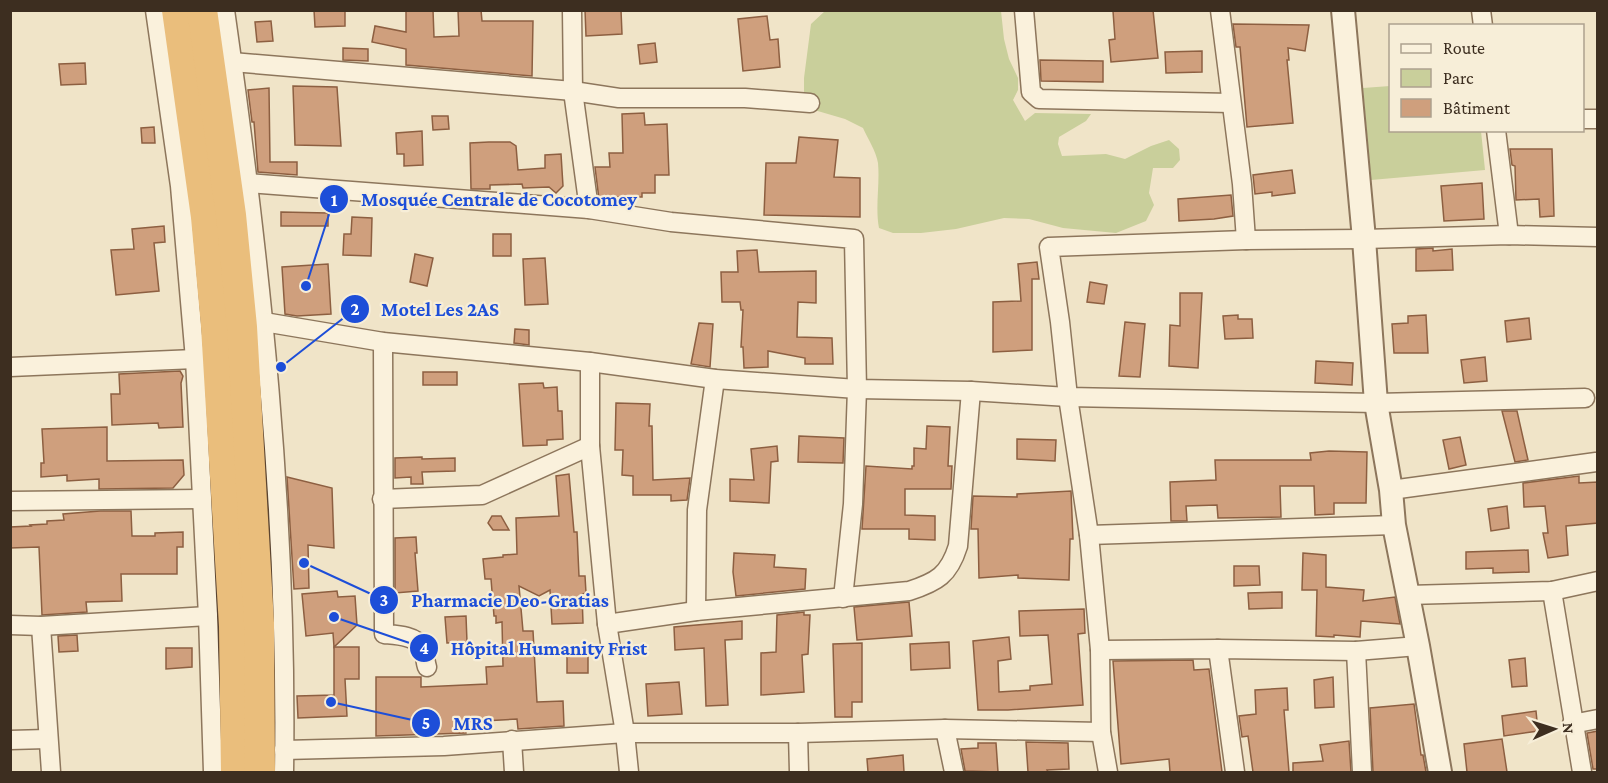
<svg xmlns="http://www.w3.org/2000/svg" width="1608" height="783" font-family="'Crimson Pro',serif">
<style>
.green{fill:#c9cf9b}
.building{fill:#cf9f7d;stroke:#8d5f41;stroke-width:1.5}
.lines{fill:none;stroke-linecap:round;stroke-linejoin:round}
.minor-casing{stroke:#8d765c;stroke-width:21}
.tertiary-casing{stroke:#8d765c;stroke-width:26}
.trunk-casing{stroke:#5b4430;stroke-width:33}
.minor{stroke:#faf1dc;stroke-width:18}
.tertiary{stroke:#faf1dc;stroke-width:22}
.trunk{stroke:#eabe7c;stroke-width:30}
.leader{fill:none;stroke:#1d4ed8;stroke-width:2}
.callout-dot{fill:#1d4ed8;stroke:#f7eed8;stroke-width:2}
.mark-label{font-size:18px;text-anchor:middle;font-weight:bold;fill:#fff}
.callout-label{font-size:20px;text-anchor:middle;font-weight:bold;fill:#1d4ed8;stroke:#f7eed8;stroke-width:4.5;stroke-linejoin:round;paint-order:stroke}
</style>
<rect width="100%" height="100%" fill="#f0e4c8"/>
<!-- green -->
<g class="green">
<path d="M825 11H1001L1004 39 1009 59 1018 78V90L1013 100 1025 121 1035 113 1091 114 1086 121 1059 137 1058 144 1062 156 1106 154 1125 159 1151 146 1169 140 1179 149 1180 160 1173 168H1153L1149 193 1154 205 1146 221 1116 233 1063 228 1029 219 1004 218 956 229 921 233H893L879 228C875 207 880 185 878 163 876 151 868 139 863 128L845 119 804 107V78L811 24Z"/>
<path d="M1390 86V130L1481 131 1485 170 1371 180 1363 88Z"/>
</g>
<!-- building -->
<g class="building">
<path d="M314 10H345V26L315 27Z"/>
<path d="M406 10H433L434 37 459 36 458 10H481L482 21H533L532 76 406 65V49L372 42 375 26 406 32Z"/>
<path d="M585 10H621L622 34 586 36Z"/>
<path d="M1153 10 1158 58 1111 62 1109 40 1115 39 1113 11Z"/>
<path d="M767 16 770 40 778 39 780 67 743 71 738 19Z"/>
<path d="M271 21 273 41 257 42 255 22Z"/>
<path d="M1233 24 1309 25 1305 51 1288 48 1289 60H1287L1293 123 1247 127 1240 47H1236Z"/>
<path d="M655 43 657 62 640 64 638 45Z"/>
<path d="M343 48 368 49V61L343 60Z"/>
<path d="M1202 51V72L1166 73 1165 52Z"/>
<path d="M1040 60 1103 61V82L1041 81Z"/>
<path d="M85 63 86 84 61 85 59 64Z"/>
<path d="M293 86 337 87 341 146 295 145Z"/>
<path d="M269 88 270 162H297V175L258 172 254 122H252L248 90Z"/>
<path d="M644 113 645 125 667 124 669 175H655V193H642V197H613V199L607 201 599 199 595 167H610L609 153H623L622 114Z"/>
<path d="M432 116H448L449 129 433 130Z"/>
<path d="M154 127 155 143H142L141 128Z"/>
<path d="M422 131 423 165 404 166V154H397L396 133Z"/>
<path d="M799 137 838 140 834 177 860 178V217L764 215 766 163H796Z"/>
<path d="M489 142H510L516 146 518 170 545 168V155L561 154 563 186 556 193 549 187 523 188 522 184 490 185V189H471L470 143Z"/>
<path d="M1510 149H1552L1554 216 1540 217 1539 199 1516 200 1515 166 1512 165Z"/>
<path d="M1292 170 1295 193 1272 196V192L1255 194 1253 175Z"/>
<path d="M1482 183 1484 219 1444 221 1441 186Z"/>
<path d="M1231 195 1233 216 1214 219 1179 221 1178 199Z"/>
<path d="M281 212 328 213V226H281Z"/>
<path d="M352 217 372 218 371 256 343 255 344 234H351Z"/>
<path d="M164 226 165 242 154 243 159 291 116 295 111 250 134 249 132 229Z"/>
<rect x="493" y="234" width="18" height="22"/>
<path d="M1433 248V251L1452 249 1453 270 1416 271V249Z"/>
<path d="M757 250 759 272 816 271V303L798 302 797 337 832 338 833 364H805V358L768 351V367L744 368 743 347H741L743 310H741L740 302H722L721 272H738L737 251Z"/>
<path d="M415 254 433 258 427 286 410 282Z"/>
<path d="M545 258 548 304 525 305 523 259Z"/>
<path d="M1037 262 1039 279H1032V350L993 352V302L1021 301 1018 264Z"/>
<path d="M328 264 331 314 297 316 285 314 282 267Z"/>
<path d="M1090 282 1107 285 1104 304 1087 302Z"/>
<path d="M1180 293H1202L1198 368 1169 366 1170 325 1180 326Z"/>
<path d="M1238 315V319H1252L1253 338 1225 339 1223 316Z"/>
<path d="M1426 315 1428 353H1394L1392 324 1408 323V316Z"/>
<path d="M1529 318 1531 339 1507 342 1505 321Z"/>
<path d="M1125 322 1145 324 1140 377 1119 376Z"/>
<path d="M699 323 713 324 710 367 691 364Z"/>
<path d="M515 329 529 330V345L514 343Z"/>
<path d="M1485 357 1487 381 1464 383 1461 360Z"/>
<path d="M1316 361 1353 363 1352 385 1315 383Z"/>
<path d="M180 371 183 376 181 383 183 427 159 428 158 423 112 425 111 394H120L119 374Z"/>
<rect x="423" y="372" width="34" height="13"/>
<path d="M543 383 544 388 557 387 558 411H562L563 439 547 440V445L523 446 519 384Z"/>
<path d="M616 403 650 404 649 426H652L653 480 690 478 687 500 671 501V495H633V476L622 475 623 450H615Z"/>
<path d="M1502 411H1517L1528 460 1515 462Z"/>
<path d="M927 426 950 427 948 466H952L951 489H905V515L935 516V540L909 539V529H862L866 466 912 469V466H914V448L926 449Z"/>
<path d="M107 427V461L183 460 184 475 173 488 99 489V479L67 481V475L41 477V463H44L42 429Z"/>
<path d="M799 436 844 438 843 463 798 462Z"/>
<path d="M1460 437 1466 465 1449 469 1443 440Z"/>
<path d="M1017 439 1056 440 1055 461 1017 459Z"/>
<path d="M777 446 778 461 771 462 769 503 730 501V479L754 480 751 449Z"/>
<path d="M1329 451 1367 452 1366 503H1334V514L1315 515 1314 486H1280L1281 517 1218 518 1217 505 1186 506 1187 521H1171L1170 482 1216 480 1215 460H1311L1310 453Z"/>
<path d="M422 457V459L455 458V471L422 472 423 484H411V477L395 478V458Z"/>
<path d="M569 474 574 532H577L579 576H585L586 593 582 594 583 623 552 624 550 590 539 596 519 586 523 631H533L537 702 563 701 564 726 518 729 517 719 465 722 466 733 376 736V677H421V687L487 684 486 667 503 666 502 622 496 623V616H494L491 579H485L483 559 503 557V555L517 554 516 518 559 516 556 476Z"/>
<path d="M1579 476V483L1598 482V523L1566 526 1568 555 1548 558 1543 533H1548L1545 506 1524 507 1523 483Z"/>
<path d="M287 477 332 488 334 548 308 545 309 588 294 589Z"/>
<path d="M1071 491 1073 539H1070L1069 580 1018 578V575L979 578 978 529H971L973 496 1017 497V494Z"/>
<path d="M1507 506 1509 528 1491 531 1488 509Z"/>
<path d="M100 511H131L132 536H155V533L183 532V547H177V574H121L122 601 86 602 87 612 42 615 39 547 10 548V527L31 526 30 525 47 524V521L64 520 63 514Z"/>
<path d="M492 516H501L509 530H493L488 523Z"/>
<path d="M416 537 417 553H415L418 591 395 593V538Z"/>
<path d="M1528 550 1529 572 1493 573V568L1466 569V552Z"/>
<path d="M734 553 775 555 774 567 806 569 805 589 736 596 733 572Z"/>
<path d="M1303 553 1326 555V587L1364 590 1363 601 1395 597 1400 624 1361 621 1360 637 1334 635V637L1316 636 1317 590H1302Z"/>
<path d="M1234 566H1259L1260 585 1234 586Z"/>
<path d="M337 591 338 597 355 596 357 625 334 647 333 633 306 636 302 594Z"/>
<path d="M1282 592V608L1249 609 1248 593Z"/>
<path d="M909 602 912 636 857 640 854 607Z"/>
<path d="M1084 609 1085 633 1078 634 1083 705 1008 710H978L973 641 1009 637 1011 659 998 661 999 692 1030 690V686L1052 684 1048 635 1020 636 1019 611Z"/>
<path d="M804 612V615H810L808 654 802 655 804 692 761 695V653L776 652 777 615Z"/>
<path d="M466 616 467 642 447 643 445 617Z"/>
<path d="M742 621V639L725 640 728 705 706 706 704 648 675 650 674 627Z"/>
<path d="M77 635 78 651 59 652 58 636Z"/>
<path d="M949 642 950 668 911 670 910 644Z"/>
<path d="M862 643V702H852V717H835L833 644Z"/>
<path d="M334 647H359V679H345L347 716 298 718 297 696 334 695Z"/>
<path d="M166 648H192V667L166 669Z"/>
<rect x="567" y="654" width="21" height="19"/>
<path d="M1525 658 1527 686 1512 687 1509 660Z"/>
<path d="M1193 660 1194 670 1209 669 1222 772H1170L1169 759 1121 764 1113 661Z"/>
<path d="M1333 677 1334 707 1315 708 1314 680Z"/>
<path d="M679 682 682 714 648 716 646 684Z"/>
<path d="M1287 688 1288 710H1284L1289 772H1253L1248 736 1242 737 1239 716 1256 714 1255 690Z"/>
<path d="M1414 704 1421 755H1423L1426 772H1373L1370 708Z"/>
<path d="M1536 711 1538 731 1504 736 1502 716Z"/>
<path d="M1598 731V769H1593L1587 733Z"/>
<path d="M1502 739 1507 772H1467L1464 744Z"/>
<path d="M1349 741 1351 772H1293V763L1323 761 1320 745Z"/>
<path d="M1026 742 1068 743 1069 769 1047 770 1048 772H1028Z"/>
<path d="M978 743H996L998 772 965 771 961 749 978 748Z"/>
<path d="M903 755 904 772H868L867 759Z"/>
</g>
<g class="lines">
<defs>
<g id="minor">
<path d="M155 10 180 186 195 359 208 616 213 772"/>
<path d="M225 10C261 263 288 517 284 772"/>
<path d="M572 10 573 91 589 209"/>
<path d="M1024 10 1031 92 1039 99 1231 103"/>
<path d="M1220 10 1242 184 1246 240"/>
<path d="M1481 10 1483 26"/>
<path d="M232 62 573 91 619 98H745L810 103"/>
<path d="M1582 119H1598"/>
<path d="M1496 130 1509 235"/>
<path d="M248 183 589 209 671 222 854 239 857 389 853 504 843 598"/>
<path d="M264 322 383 342 590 362 715 379 857 389 971 391 1068 397 1376 403 1585 398"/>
<path d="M383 342 384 634C395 635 415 635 422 647 425 652 425 661 427 667"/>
<path d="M590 362V446L607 624 625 733 629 772"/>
<path d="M10 367 195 359"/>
<path d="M1391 490 1596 462"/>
<path d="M382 499 482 495 590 446"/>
<path d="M10 501 201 499"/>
<path d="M1089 535 1394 525"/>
<path d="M1552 591 1582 772"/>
<path d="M1408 595 1552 591 1598 581"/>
<path d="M696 611 697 510 715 379"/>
<path d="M607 624 696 611 909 591C937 582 949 575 958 546L971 391"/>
<path d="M10 625 41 626 208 616"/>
<path d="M41 626 51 772"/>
<path d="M1218 649 1235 772"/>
<path d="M1100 650 1218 649 1356 651 1418 646"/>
<path d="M1356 651 1362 772"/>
<path d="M1572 724 1598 719"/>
<path d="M945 729 954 772"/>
<path d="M798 733 799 772"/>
<path d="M10 740 47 739"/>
<path d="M512 740 514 772"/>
<path d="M284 750 444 746 625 733H798L945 729 1101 732"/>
<path d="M1108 772 1101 732 1100 650 1089 535 1068 397 1060 322 1049 247 1246 240 1364 239 1509 235 1598 237"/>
</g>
<path id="tertiary" d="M1343 10 1364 239 1376 403 1391 490 1394 525 1418 646 1440 772"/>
<g id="trunk">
<path d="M177 10 206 217 216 326 234 626 236 772"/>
<path d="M202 10 231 215 242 327 259 623 260 772"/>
</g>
</defs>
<!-- minor casing -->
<use href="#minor" class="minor-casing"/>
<!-- tertiary casing -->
<use href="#tertiary" class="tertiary-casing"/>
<!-- trunk casing -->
<use href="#trunk" class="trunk-casing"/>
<!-- minor -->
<use href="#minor" class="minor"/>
<!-- tertiary -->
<use href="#tertiary" class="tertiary"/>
<!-- trunk -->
<use href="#trunk" class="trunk"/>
</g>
<!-- callouts -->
<path class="leader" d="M306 286L334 199M281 367L355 309M304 563L384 600M334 617L424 648M331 702L426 723"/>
<g class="callout-dot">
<circle cx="306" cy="286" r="6"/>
<circle cx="281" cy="367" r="6"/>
<circle cx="304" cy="563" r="6"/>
<circle cx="334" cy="617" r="6"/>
<circle cx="331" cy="702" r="6"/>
<circle cx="334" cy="199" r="15"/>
<circle cx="355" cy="309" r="15"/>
<circle cx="384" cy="600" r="15"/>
<circle cx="424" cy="648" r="15"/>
<circle cx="426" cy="723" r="15"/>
</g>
<g class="mark-label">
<text x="334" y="206">1</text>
<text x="355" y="315">2</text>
<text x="384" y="606">3</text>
<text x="424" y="654">4</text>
<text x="426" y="729">5</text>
</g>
<g class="callout-label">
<text x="499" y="206">Mosquée Centrale de Cocotomey</text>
<text x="440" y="316">Motel Les 2AS</text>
<text x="510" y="607">Pharmacie Deo-Gratias</text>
<text x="549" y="655">Hôpital Humanity Frist</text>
<text x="473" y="730">MRS</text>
</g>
<!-- border -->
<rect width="1608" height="783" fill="none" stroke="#3d2e20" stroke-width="24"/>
<!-- legend -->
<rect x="1389" y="24" width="195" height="108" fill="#f7eed8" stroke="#ada18e" stroke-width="1.5"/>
<rect x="1401" y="44" width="30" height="9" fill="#faf1dc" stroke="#ada18e" stroke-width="1.5"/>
<text x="1443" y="54" font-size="18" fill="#3d2e20">Route</text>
<rect x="1401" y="69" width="30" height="18" fill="#c9cf9b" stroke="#ada18e" stroke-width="1.5"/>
<text x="1443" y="84" font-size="18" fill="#3d2e20">Parc</text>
<rect x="1401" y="99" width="30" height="18" fill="#cf9f7d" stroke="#ada18e" stroke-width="1.5"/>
<text x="1443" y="114" font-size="18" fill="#3d2e20">Bâtiment</text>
<!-- north arrow -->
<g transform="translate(1554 729) rotate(87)" stroke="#f7eed8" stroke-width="4.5" paint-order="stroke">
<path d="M0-4.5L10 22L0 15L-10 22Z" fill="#3d2e20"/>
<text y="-9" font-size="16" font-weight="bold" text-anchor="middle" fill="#3d2e20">N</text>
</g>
</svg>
